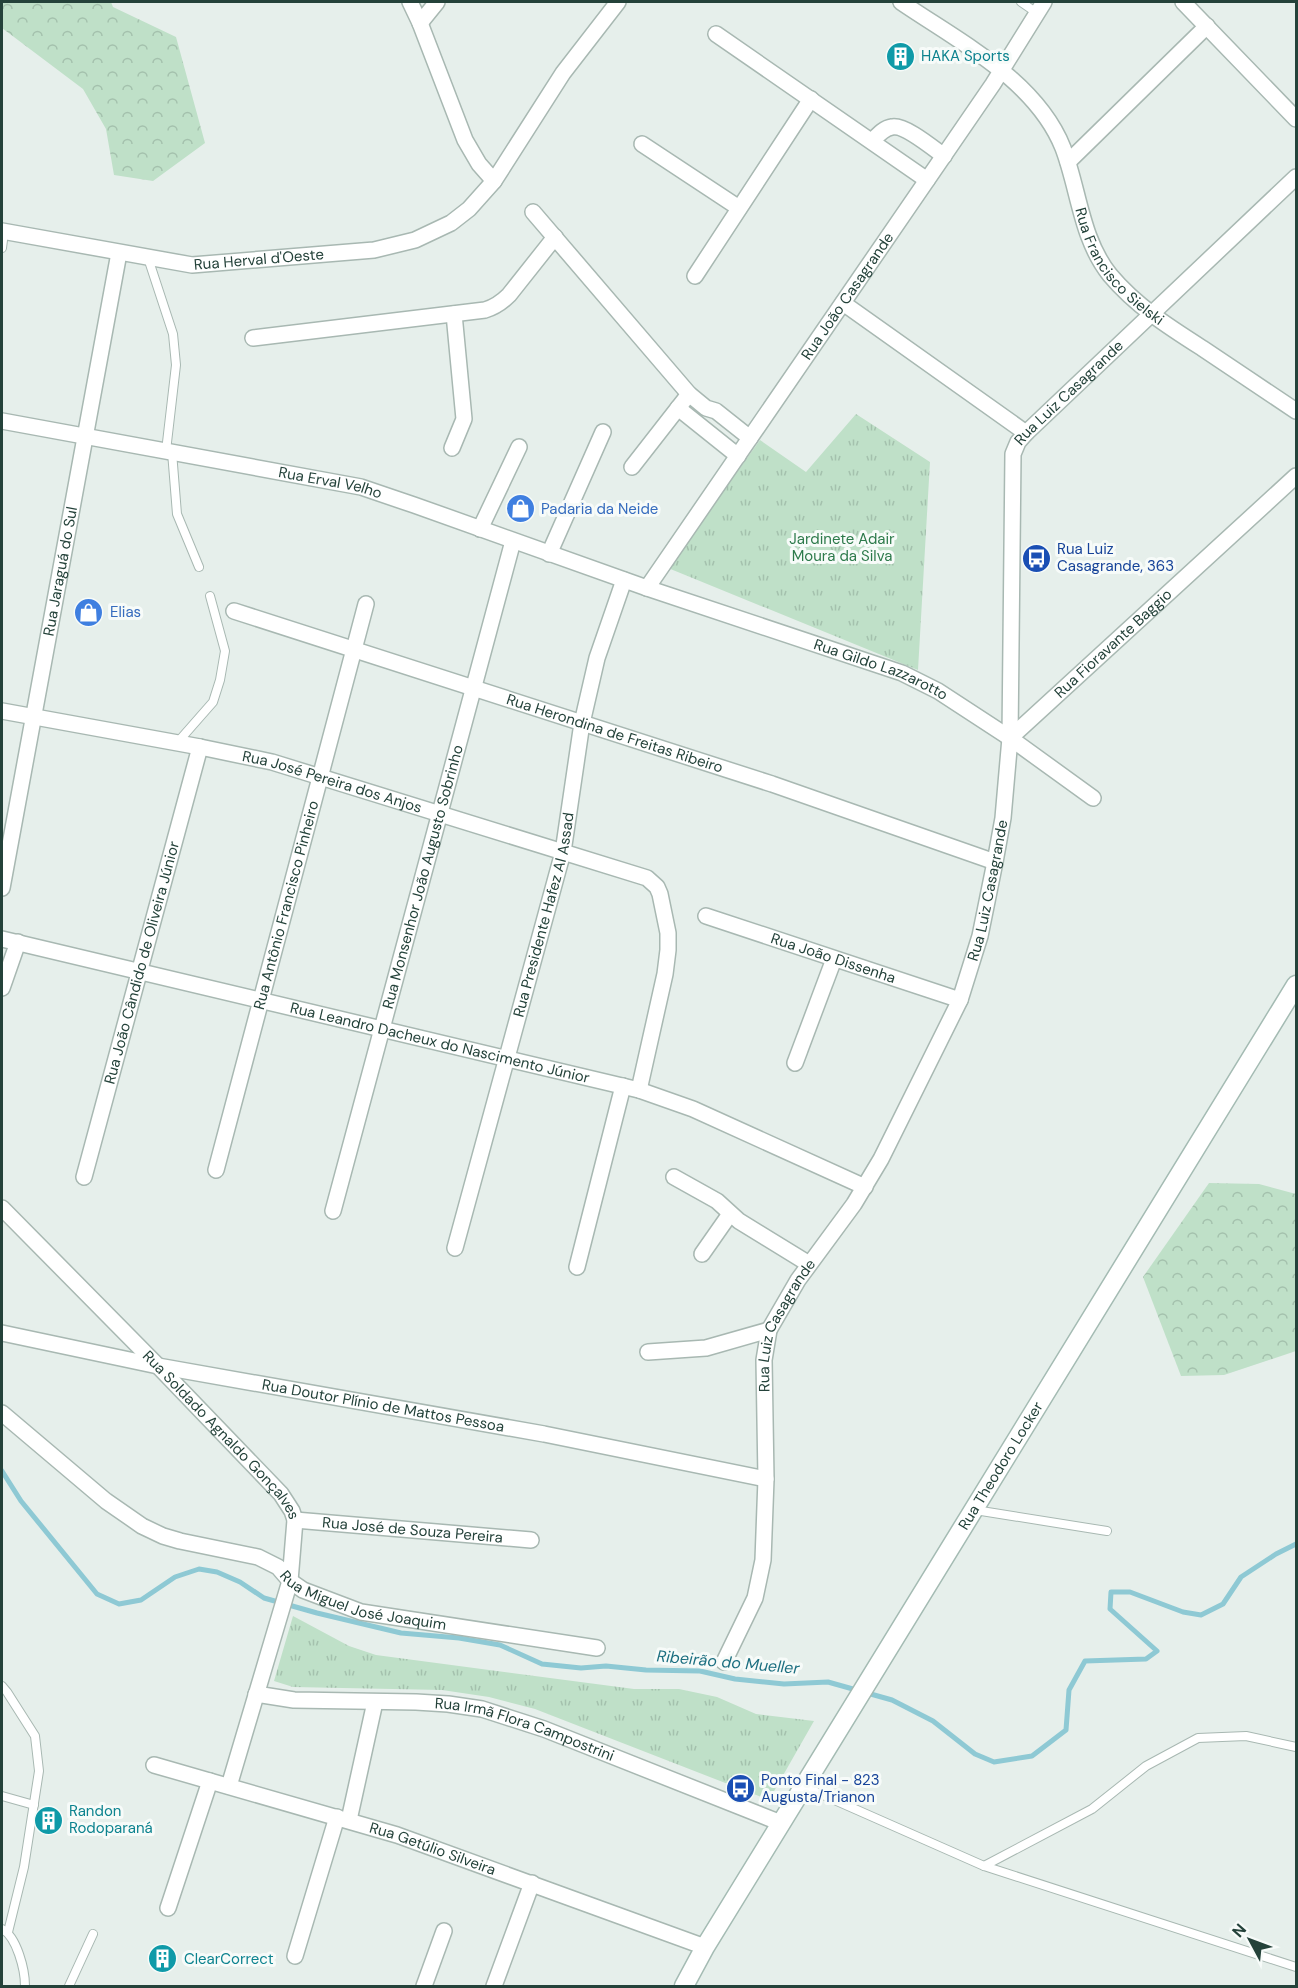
<svg xmlns="http://www.w3.org/2000/svg" width="1298" height="1988" font-family="'DM Sans',sans-serif">
<style>
.forest{fill:url(#forest-crowns)}
.park{fill:url(#park-tufts)}
.lines{fill:none;stroke-linecap:round;stroke-linejoin:round}
.stream{stroke:#8ec9d4;stroke-width:5}
.service-casing{stroke:#a8b8b2;stroke-width:10}
.minor-casing{stroke:#a8b8b2;stroke-width:18}
.secondary-casing{stroke:#a4bbb3;stroke-width:21}
.service{stroke:#fff;stroke-width:8}
.minor{stroke:#fff;stroke-width:15}
.secondary{stroke:#fff;stroke-width:18}
.labels{text-anchor:middle;dominant-baseline:central;stroke-width:6;stroke-linejoin:round;paint-order:stroke}
.culture-label{font-size:15px;fill:#0d838f;stroke:#f7fbf9;text-anchor:start}
.street-label{font-size:15px;fill:#24423a;stroke:#f7fbf9}
.shop-label{font-size:15px;fill:#366cbe;stroke:#f7fbf9;text-anchor:start}
.park-label{font-size:15px;fill:#2d7a4b;stroke:#f7fbf9}
.transit-label{font-size:15px;fill:#164399;stroke:#f7fbf9;text-anchor:start}
.water-label{font-size:16px;font-style:italic;fill:#1c6f80;stroke:#f7fbf9}
</style>
<defs>
<pattern id="forest-crowns" width="20" height="18" patternUnits="userSpaceOnUse" patternTransform="scale(1.5)"><rect width="20" height="18" fill="#bfe0c8"/><path d="M2 6a3 3 0 1 1 6 0M12 15a3 3 0 1 1 6 0" fill="none" stroke="#a4c1ad"/></pattern>
<pattern id="park-tufts" width="24" height="20" patternUnits="userSpaceOnUse" patternTransform="scale(1.5)"><rect width="24" height="20" fill="#bfe0c8"/><path d="M3 7l-1-3M5 7V3M7 7l1-3M15 17l-1-3M17 17v-4M19 17l1-3" fill="none" stroke="#a4c1ad"/></pattern>
</defs>
<rect width="100%" height="100%" fill="#e6efeb"/>
<!-- forest -->
<g class="forest">
<path d="M2 2H111L113 7 176 37 205 143 153 181 114 175 106 129 83 89 2 28Z"/>
<path d="M1209 1183 1259 1184 1296 1194V1351L1224 1375 1181 1376 1143 1277Z"/>
</g>
<!-- park -->
<g class="park">
<path d="M856 414 930 462 918 670 668 568 760 440 806 472Z"/>
<path d="M293 1616 349 1646 376 1655 634 1689H679L717 1697 756 1714 814 1721 769 1800 535 1709 489 1697 442 1690 293 1687 274 1681Z"/>
</g>
<g class="lines">
<!-- stream -->
<path class="stream" d="M2 1471 21 1501 97 1594 119 1604 141 1600 175 1577 199 1569 217 1572 240 1582 264 1598 317 1613 401 1633 459 1638 500 1645 542 1664 581 1668 606 1666 646 1670 700 1671 735 1679 784 1684 828 1682 892 1700 933 1721 975 1754 994 1762 1032 1756 1066 1730 1069 1690 1085 1661 1146 1659 1157 1651 1110 1609 1111 1592H1130L1183 1612 1201 1615 1223 1604 1241 1577 1276 1554 1296 1544"/>
<defs>
<g id="service">
<path d="M1021 2 1037 13"/>
<path d="M2 248 4 232"/>
<path d="M148 258 173 334 176 365 166 451"/>
<path d="M172 452 177 514 199 567"/>
<path d="M177 743 213 702 220 680 225 651 210 596"/>
<path d="M975 1510 1107 1531"/>
<path d="M2 1686 7 1692 35 1736 39 1771 24 1867 8 1932"/>
<path d="M805 1787 984 1866 1296 1967"/>
<path d="M2 1796 34 1805"/>
<path d="M984 1866 1092 1809 1146 1766 1198 1738 1246 1736 1296 1747"/>
<path d="M2 1929C17 1937 25 1970 25 1986"/>
<path d="M69 1986 93 1934"/>
</g>
<g id="minor">
<path d="M410 2 420 23 465 140 479 164 494 181"/>
<path id="s1" d="M901 2C958 41 1036 80 1063 148 1079 190 1081 239 1110 275 1136 306 1169 327 1202 348 1233 369 1265 390 1296 411"/>
<path d="M1183 2 1296 119"/>
<path d="M420 23 437 2"/>
<path d="M716 34 927 180"/>
<path d="M872 141C878 135 884 128 892 127 904 124 933 148 944 156"/>
<path d="M642 144 739 208"/>
<path d="M1068 162 1207 26"/>
<path d="M533 212 689 394 706 408 716 411 750 438"/>
<path id="s2" d="M2 231 192 265 374 250 415 240 451 223 469 209 494 181 563 73 618 2"/>
<path d="M695 276 811 99"/>
<path d="M843 303 1026 433"/>
<path d="M253 338 485 310C495 307 501 303 509 295L555 237"/>
<path d="M678 408 738 456"/>
<path id="s3" d="M2 421 361 487 414 505 647 588 902 673 938 691 1010 738 1093 798"/>
<path d="M452 448 464 419 454 314"/>
<path d="M632 467 689 394"/>
<path d="M480 529 519 447"/>
<path d="M549 554 603 432"/>
<path id="s4" d="M647 588 993 84 1044 2"/>
<path id="s5" d="M234 611 772 784 995 862"/>
<path id="s6" d="M2 711 200 747 272 762 647 878 657 887 660 894 668 933V950L665 974 639 1090"/>
<path id="s7" d="M1010 738 1296 476"/>
<path id="s8" d="M2 888 119 253"/>
<path id="s9" d="M706 916 960 1000"/>
<path id="s10" d="M2 939 639 1090 693 1109 865 1187"/>
<path d="M2 988 18 942"/>
<path d="M795 1063 834 959"/>
<path id="s11" d="M216 1170 366 604"/>
<path id="s12" d="M84 1177 200 747"/>
<path d="M674 1177 717 1201 739 1221 809 1264"/>
<path id="s13" d="M2 1208 158 1366 281 1494 292 1511 295 1520 290 1581 229 1786"/>
<path id="s14" d="M333 1211 513 541"/>
<path id="s15" d="M455 1248 563 852 582 723 597 658 624 580"/>
<path d="M702 1254 730 1214"/>
<path d="M577 1267 623 1086"/>
<path id="s16" d="M2 1333 158 1366 544 1434 766 1479"/>
<path d="M648 1352 706 1348 769 1330"/>
<path id="s17" d="M2 1413 106 1501 142 1526 163 1536 180 1541 258 1557 278 1567 290 1581 303 1590 361 1612 597 1648"/>
<path id="s18" d="M295 1520 531 1540"/>
<path id="s19" d="M724 1662 755 1598 763 1560 766 1479 764 1360 769 1330 798 1280 854 1204 881 1159 960 1000 980 936 995 862 1003 818 1010 738 1013 454 1018 442 1026 433 1296 177"/>
<path id="s20" d="M256 1694 294 1700 416 1702 448 1704 482 1709 544 1729 781 1823"/>
<path id="s21" d="M154 1765 397 1835 705 1947"/>
<path d="M349 1820 375 1702"/>
<path d="M168 1908 210 1781"/>
<path d="M295 1956 337 1817"/>
<path d="M424 1986 444 1931"/>
<path d="M494 1986 532 1883"/>
</g>
<g id="secondary">
<path id="s22" d="M684 1986 705 1947 1296 985"/>
</g>
</defs>
<!-- service casing -->
<use href="#service" class="service-casing"/>
<!-- minor casing -->
<use href="#minor" class="minor-casing"/>
<!-- secondary casing -->
<use href="#secondary" class="secondary-casing"/>
<!-- service -->
<use href="#service" class="service"/>
<!-- minor -->
<use href="#minor" class="minor"/>
<!-- secondary -->
<use href="#secondary" class="secondary"/>
</g>
<!-- icons -->
<defs>
<symbol id="building-disc" viewBox="-11 -11 22 22"><circle r="9.5" fill="#0f9aa8" stroke="#f7fbf9"/><path d="M-4-6H4V6H1V3H-1V6H-4ZM-2.5-4.3h1.7v1.8h-1.7ZM.8-4.3h1.7v1.8H.8ZM-2.5-1h1.7V.8h-1.7ZM.8-1h1.7V.8H.8Z" fill="#fff"/></symbol>
<symbol id="shop-disc" viewBox="-11 -11 22 22"><circle r="9.5" fill="#3f7fe0" stroke="#f7fbf9"/><path d="M-5-2.5h2.3a2.7 3.5 0 0 1 5.4 0H5L5.5 6h-11ZM-1.5-2.5h3a1.5 2.3 0 0 0-3 0Z" fill="#fff"/></symbol>
<symbol id="bus-disc" viewBox="-11 -11 22 22"><circle r="9.5" fill="#1a4fb4" stroke="#f7fbf9"/><path d="M-5-6H5V4H4V6H2V4H-2V6H-4V4H-5ZM-3.5-4V0h7V-4ZM-3.5 1.2v1.5H-2V1.2ZM2 1.2v1.5H3.5V1.2Z" fill="#fff"/></symbol>
</defs>
<g fill-rule="evenodd">
<use href="#building-disc" x="884" y="40" width="33" height="33"/>
<use href="#shop-disc" x="504" y="492" width="33" height="33"/>
<use href="#bus-disc" x="1020" y="542" width="33" height="33"/>
<use href="#shop-disc" x="72" y="596" width="33" height="33"/>
<use href="#bus-disc" x="724" y="1772" width="33" height="33"/>
<use href="#building-disc" x="32" y="1804" width="33" height="33"/>
<use href="#building-disc" x="146" y="1942" width="33" height="33"/>
</g>
<g class="labels">
<!-- culture labels -->
<g class="culture-label">
<text x="921" y="56">HAKA Sports</text>
<text x="69" y="1811">Randon<tspan x="69" dy="17">Rodoparaná</tspan></text>
<text x="184" y="1959">ClearCorrect</text>
</g>
<!-- street labels -->
<g class="street-label">
<text stroke="none"><textPath href="#s2" startOffset="260">Rua Herval d'Oeste</textPath></text>
<text stroke="none"><textPath href="#s1" startOffset="356">Rua Francisco Sielski</textPath></text>
<text stroke="none"><textPath href="#s4" startOffset="354">Rua João Casagrande</textPath></text>
<text stroke="none"><textPath href="#s19" startOffset="1358">Rua Luiz Casagrande</textPath></text>
<text stroke="none"><textPath href="#s3" startOffset="334">Rua Erval Velho</textPath></text>
<text stroke="none"><textPath href="#s8" startOffset="322">Rua Jaraguá do Sul</textPath></text>
<text stroke="none"><textPath href="#s7" startOffset="140">Rua Fioravante Baggio</textPath></text>
<text stroke="none"><textPath href="#s3" startOffset="916">Rua Gildo Lazzarotto</textPath></text>
<text stroke="none"><textPath href="#s5" startOffset="400">Rua Herondina de Freitas Ribeiro</textPath></text>
<text stroke="none"><textPath href="#s6" startOffset="338">Rua José Pereira dos Anjos</textPath></text>
<text stroke="none"><textPath href="#s14" startOffset="346">Rua Monsenhor João Augusto Sobrinho</textPath></text>
<text stroke="none"><textPath href="#s19" startOffset="836">Rua Luiz Casagrande</textPath></text>
<text stroke="none"><textPath href="#s11" startOffset="274">Rua Antônio Francisco Pinheiro</textPath></text>
<text stroke="none"><textPath href="#s15" startOffset="345">Rua Presidente Hafez Al Assad</textPath></text>
<text stroke="none"><textPath href="#s9" startOffset="134">Rua João Dissenha</textPath></text>
<text stroke="none"><textPath href="#s12" startOffset="222">Rua João Cândido de Oliveira Júnior</textPath></text>
<text stroke="none"><textPath href="#s10" startOffset="450">Rua Leandro Dacheux do Nascimento Júnior</textPath></text>
<text stroke="none"><textPath href="#s19" startOffset="350">Rua Luiz Casagrande</textPath></text>
<text stroke="none"><textPath href="#s16" startOffset="388">Rua Doutor Plínio de Mattos Pessoa</textPath></text>
<text stroke="none"><textPath href="#s13" startOffset="316">Rua Soldado Agnaldo Gonçalves</textPath></text>
<text stroke="none"><textPath href="#s22" startOffset="609">Rua Theodoro Locker</textPath></text>
<text stroke="none"><textPath href="#s18" startOffset="118">Rua José de Souza Pereira</textPath></text>
<text stroke="none"><textPath href="#s17" startOffset="418">Rua Miguel José Joaquim</textPath></text>
<text stroke="none"><textPath href="#s20" startOffset="273">Rua Irmã Flora Campostrini</textPath></text>
<text stroke="none"><textPath href="#s21" startOffset="291">Rua Getúlio Silveira</textPath></text>
</g>
<!-- shop labels -->
<g class="shop-label">
<text x="541" y="509">Padaria da Neide</text>
<text x="110" y="612">Elias</text>
</g>
<!-- park labels -->
<g class="park-label">
<text x="842" y="539">Jardinete Adair<tspan x="842" dy="17">Moura da Silva</tspan></text>
</g>
<!-- transit labels -->
<g class="transit-label">
<text x="1057" y="549">Rua Luiz<tspan x="1057" dy="17">Casagrande, 363</tspan></text>
<text x="761" y="1780">Ponto Final - 823<tspan x="761" dy="17">Augusta/Trianon</tspan></text>
</g>
<!-- water labels -->
<g class="water-label">
<text transform="translate(728 1662) rotate(5)">Ribeirão do Mueller</text>
</g>
</g>
<!-- border -->
<rect width="1298" height="1988" fill="none" stroke="#24423a" stroke-width="6"/>
<!-- north arrow -->
<g transform="translate(1250 1940) rotate(311)" stroke="#f7fbf9" stroke-width="4.5" paint-order="stroke">
<path d="M0-4.5L10 22L0 15L-10 22Z" fill="#24423a"/>
<text y="-9" font-size="16" font-weight="bold" text-anchor="middle" fill="#24423a">N</text>
</g>
</svg>
